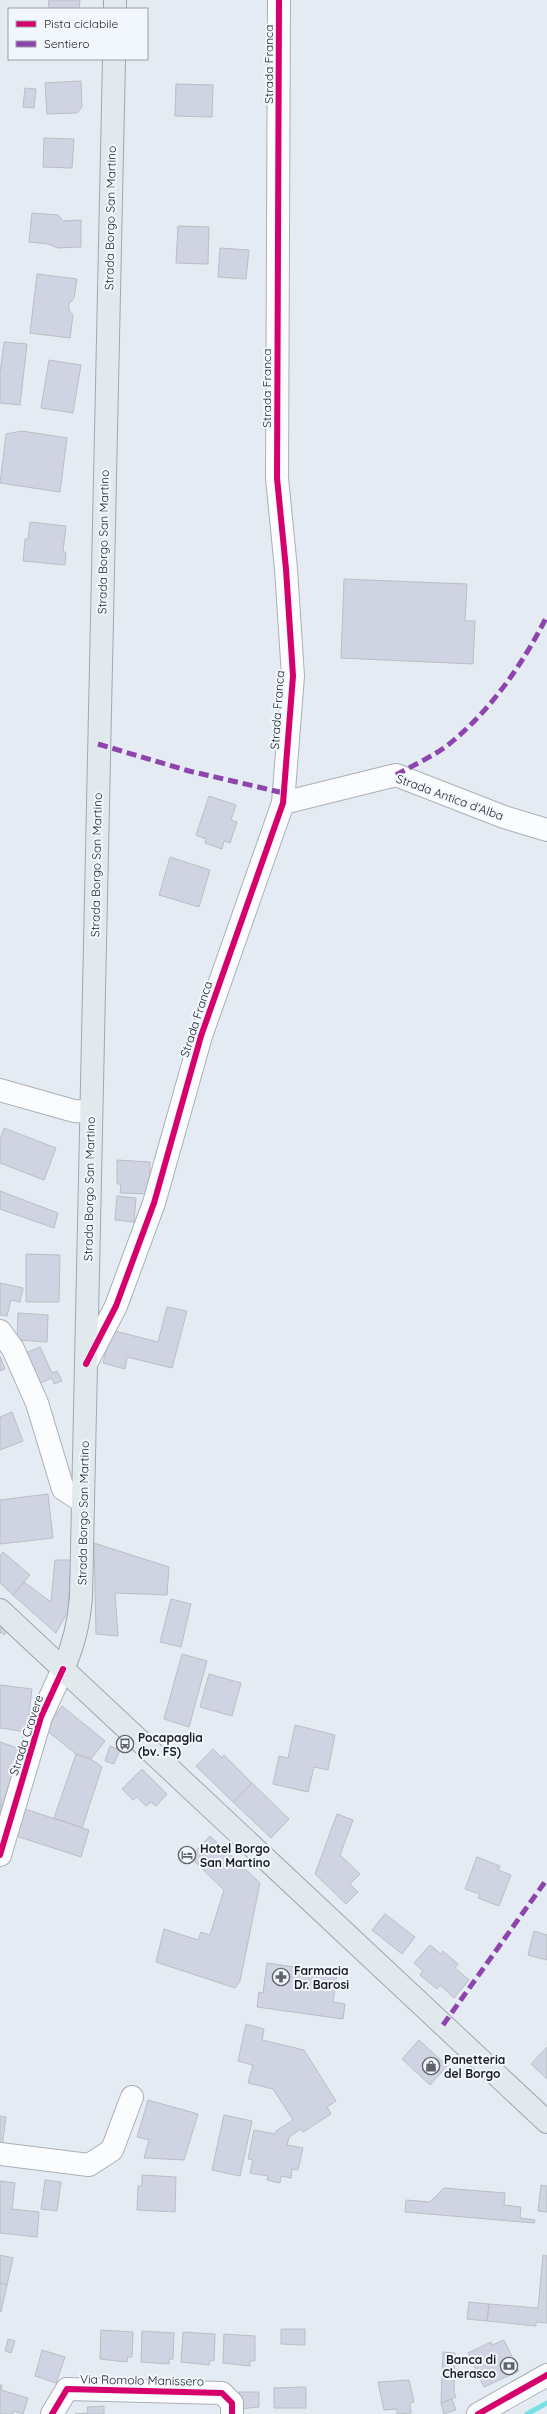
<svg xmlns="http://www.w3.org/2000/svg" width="547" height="2414" font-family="Quicksand,sans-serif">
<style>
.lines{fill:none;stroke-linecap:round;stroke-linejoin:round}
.stream{stroke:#78dfe2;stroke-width:5}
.building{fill:#d0d3e1;stroke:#bbbec4}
.minor-casing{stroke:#abb0b6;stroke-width:24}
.major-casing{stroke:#9baab2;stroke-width:24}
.minor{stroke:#fbfcfd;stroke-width:22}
.major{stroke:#e2e9ed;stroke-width:22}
.quiet{stroke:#8e44ad;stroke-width:5;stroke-dasharray:10 5;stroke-linecap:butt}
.cycleway-casing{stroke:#f2f7fd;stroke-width:8}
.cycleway{stroke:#d6006c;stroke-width:6}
.labels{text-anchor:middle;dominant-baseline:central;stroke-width:4;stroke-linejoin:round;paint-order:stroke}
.street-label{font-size:12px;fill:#191d22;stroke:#f2f7fd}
.poi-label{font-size:12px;font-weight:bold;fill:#191d22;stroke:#f2f7fd;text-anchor:start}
</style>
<rect width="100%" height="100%" fill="#e4ebf3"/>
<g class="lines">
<!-- stream -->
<path class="stream" d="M527 2414 547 2403"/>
</g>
<!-- building -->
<g class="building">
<path d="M49 0H80L79 9H48Z"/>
<path d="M81 81 82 107 77 113 47 114 45 83Z"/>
<path d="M176 84 213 85 212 117 175 116Z"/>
<path d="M25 88 36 89 34 108 23 107Z"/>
<path d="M44 138 74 139 72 168 43 167Z"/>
<path d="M32 213 58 215 63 221 81 220V247L58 248 48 244 29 242Z"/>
<path d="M178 226 209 227 208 264 176 263Z"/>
<path d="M220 248 249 250 246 279 218 277Z"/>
<path d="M37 274 77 279 74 298 69 304V310L73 315 70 338 30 333Z"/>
<path d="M4 342 27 344 20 405 0 403V373Z"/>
<path d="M49 360 81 365 73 413 41 408Z"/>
<path d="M22 431 67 438 60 492 0 483 6 434Z"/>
<path d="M30 522 66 526 63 551 66 553 65 565 23 561 25 539H28Z"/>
<path d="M344 579 467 584 465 621H475L473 664 341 658Z"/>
<path d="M209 796 236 805 231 820 237 822 230 843 224 841 222 849 205 843 206 839 196 835Z"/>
<path d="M170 857 210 870 199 907 159 895Z"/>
<path d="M4 1128 56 1148 44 1180 0 1163V1139Z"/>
<path d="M117 1160 150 1162 149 1194 120 1193 121 1184H117Z"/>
<path d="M0 1191 58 1213 54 1228 0 1209Z"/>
<path d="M117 1196 136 1198 134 1222 115 1220Z"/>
<path d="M26 1254 60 1255 59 1302H26Z"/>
<path d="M0 1283 23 1288 20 1302 11 1300 7 1316 0 1315Z"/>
<path d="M167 1307 187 1311 172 1368 127 1357 125 1369 103 1363 111 1330 158 1342Z"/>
<path d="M18 1313 48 1315 47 1342 17 1340Z"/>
<path d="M40 1347 52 1373 57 1371 62 1381 54 1384 52 1378 36 1385 23 1354Z"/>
<path d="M0 1356 5 1369 0 1371Z"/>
<path d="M12 1412 23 1441 0 1450V1417Z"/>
<path d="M48 1494 53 1538 0 1544V1500Z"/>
<path d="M94 1543 169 1567 167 1595 115 1593 118 1636 96 1634Z"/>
<path d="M3 1552 30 1575 13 1595 0 1583V1556Z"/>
<path d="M55 1560H71L68 1611 56 1633 13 1595 24 1582 51 1602Z"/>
<path d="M171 1599 191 1604 181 1647 160 1642Z"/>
<path d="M0 1624 8 1631 4 1635 1 1632 0 1634Z"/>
<path d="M182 1654 207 1661 189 1727 164 1719Z"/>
<path d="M209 1674 241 1683 232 1716 200 1707Z"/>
<path d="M0 1685 32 1689 27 1732 0 1728Z"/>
<path d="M62 1706 105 1741 91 1759 76 1754 45 1729Z"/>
<path d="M295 1725 335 1735 328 1770 314 1767 308 1792 273 1784 279 1756 288 1758Z"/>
<path d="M0 1742 26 1751 7 1807 0 1805Z"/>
<path d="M110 1746 120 1750 114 1764 105 1761Z"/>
<path d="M213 1749 222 1758 224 1755 252 1783 233 1802 196 1766Z"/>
<path d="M76 1754 91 1759 102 1767 82 1828 54 1818Z"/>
<path d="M142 1769 167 1794 156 1806 151 1802 146 1806 137 1797 133 1800 122 1789Z"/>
<path d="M252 1783 289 1819 271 1838 233 1802Z"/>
<path d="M0 1805 7 1807 0 1834Z"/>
<path d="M22 1808 89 1830 81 1857 13 1835Z"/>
<path d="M337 1814 353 1820 340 1855 360 1874 350 1884 358 1892 346 1904 315 1874Z"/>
<path d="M210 1836 260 1883 240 1981 235 1988 156 1962 164 1929 198 1940 201 1932 210 1935 224 1890 190 1857Z"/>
<path d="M477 1857 500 1866 498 1870 511 1875 499 1906 478 1898 480 1894 465 1889Z"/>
<path d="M385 1914 415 1937 402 1954 372 1930Z"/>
<path d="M534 1931 547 1935V1960L528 1955Z"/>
<path d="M430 1945 441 1954 443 1951 458 1964 455 1968 469 1980 454 1998 440 1985 437 1989 420 1975 423 1971 414 1963Z"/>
<path d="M267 1963 337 1973 333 2002 345 2004 343 2019 257 2007 259 1992 263 1993Z"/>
<path d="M246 2024 264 2029 262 2040 304 2050 336 2101 327 2107 331 2114 303 2132 301 2129 289 2137 287 2145 303 2148 298 2170 292 2169 291 2178 281 2176 280 2183 267 2180 268 2176 250 2173 253 2160 248 2159 254 2130 275 2134 276 2131 293 2120 273 2089 248 2083 253 2065 238 2061Z"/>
<path d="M419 2040 447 2066 430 2085 402 2059Z"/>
<path d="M547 2047V2079L531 2064Z"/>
<path d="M148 2100 198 2114 184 2160 144 2158 149 2140 137 2137Z"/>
<path d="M224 2115 252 2121 240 2176 212 2170Z"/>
<path d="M0 2116 6 2117 2 2147H0Z"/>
<path d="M142 2175 176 2177 175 2212 137 2210 138 2186H142Z"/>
<path d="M45 2180 61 2182 57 2211 41 2209Z"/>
<path d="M0 2181 15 2183 12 2209 39 2212 37 2237 0 2233Z"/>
<path d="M541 2185 547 2186V2212L538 2211Z"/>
<path d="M444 2188 505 2193 504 2205 521 2207 520 2218 535 2220 534 2223 405 2212 406 2200 430 2202Z"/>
<path d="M0 2255 13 2258 7 2285 0 2283Z"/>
<path d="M543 2255 547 2256V2323L536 2322V2326L487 2321 489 2304 538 2308Z"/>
<path d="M0 2283 7 2285 1 2312 0 2311Z"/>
<path d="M469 2302 489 2304 487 2321 467 2319Z"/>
<path d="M281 2329H305V2345L281 2344Z"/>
<path d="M101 2330 133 2332 132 2357H128L127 2362 100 2359Z"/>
<path d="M142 2331 174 2333 173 2359H169V2364L141 2362Z"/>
<path d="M183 2332 215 2334 214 2361 210 2360 209 2365 181 2362Z"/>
<path d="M224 2334 255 2336V2361H250V2366L223 2363Z"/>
<path d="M8 2339 15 2341 11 2353 5 2351Z"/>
<path d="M504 2340 519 2371 484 2387 468 2353 491 2342 492 2345Z"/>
<path d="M42 2350 65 2357 56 2383 35 2376Z"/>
<path d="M443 2352 455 2353 454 2392 456 2397 441 2403Z"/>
<path d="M409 2380 414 2402 410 2403 411 2413 397 2414V2409L384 2410 378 2382Z"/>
<path d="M0 2385H2L1 2390 28 2398 23 2414 14 2411 13 2414H0Z"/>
<path d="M306 2387V2408H274V2388Z"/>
<path d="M239 2392H259V2407L240 2409Z"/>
<path d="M452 2399 456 2410 444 2414 441 2403Z"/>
<path d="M104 2406V2414H75L88 2413 87 2407Z"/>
</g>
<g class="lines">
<defs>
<g id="minor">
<path d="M283 803 396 775 504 817 547 830"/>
<path d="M0 1090 74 1111 91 1112"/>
<path d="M0 1331 13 1349 37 1403 63 1489 83 1502"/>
<path d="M86 1364 116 1306 154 1203 201 1036 283 803 293 676 286 569 277 478 279 0"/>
<path d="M0 1855 41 1717 63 1669"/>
<path d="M0 2154 89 2165 112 2150 132 2097"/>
<path d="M52 2414 67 2389 222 2393 232 2403V2414"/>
<path d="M478 2414 547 2375"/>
</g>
<g id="major">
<path d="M115 9V0"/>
<path d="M0 1610 547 2122"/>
<path d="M63 1669C74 1645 79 1623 81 1597L114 59"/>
</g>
</defs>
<!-- minor casing -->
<use href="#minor" class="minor-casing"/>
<!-- major casing -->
<use href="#major" class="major-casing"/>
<!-- minor -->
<use href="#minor" class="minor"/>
<!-- major -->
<use href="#major" class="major"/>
<!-- quiet -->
<g class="quiet">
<path d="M98 744 189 771 284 793"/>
<path d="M396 775C415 764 437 755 454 740 493 707 524 662 547 616"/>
<path d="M443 2025 547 1879"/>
</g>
<defs>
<g id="cycleway">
<path d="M86 1364 116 1306 154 1203 201 1036 283 803 293 676 286 569 277 478 279 0"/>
<path d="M0 1855 41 1717 63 1669"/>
<path d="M52 2414 67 2389 222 2393 232 2403V2414"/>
<path d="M478 2414 547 2375"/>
</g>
</defs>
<!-- cycleway casing -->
<use href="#cycleway" class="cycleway-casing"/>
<!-- cycleway -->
<use href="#cycleway" class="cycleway"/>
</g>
<!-- icons -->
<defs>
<symbol id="bus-ring" viewBox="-11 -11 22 22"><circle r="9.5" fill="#f2f7fd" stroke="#60656b" stroke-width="1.5"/><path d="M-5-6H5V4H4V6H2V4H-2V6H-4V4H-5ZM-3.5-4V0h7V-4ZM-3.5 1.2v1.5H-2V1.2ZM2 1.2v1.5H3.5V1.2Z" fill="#60656b"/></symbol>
<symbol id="hotel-ring" viewBox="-11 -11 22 22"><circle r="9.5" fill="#f2f7fd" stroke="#60656b" stroke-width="1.5"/><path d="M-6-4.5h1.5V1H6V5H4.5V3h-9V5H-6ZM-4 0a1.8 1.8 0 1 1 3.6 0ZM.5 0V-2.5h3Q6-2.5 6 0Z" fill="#60656b"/></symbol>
<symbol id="pharmacy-ring" viewBox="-11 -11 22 22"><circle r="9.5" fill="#f2f7fd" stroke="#60656b" stroke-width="1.5"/><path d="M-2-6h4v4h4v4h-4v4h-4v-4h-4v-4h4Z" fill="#60656b"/></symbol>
<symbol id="shop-ring" viewBox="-11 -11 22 22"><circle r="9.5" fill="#f2f7fd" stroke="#60656b" stroke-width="1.5"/><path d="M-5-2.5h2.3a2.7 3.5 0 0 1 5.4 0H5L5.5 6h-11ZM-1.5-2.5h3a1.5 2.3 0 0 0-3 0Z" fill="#60656b"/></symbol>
<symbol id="bank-ring" viewBox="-11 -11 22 22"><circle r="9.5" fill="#f2f7fd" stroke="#60656b" stroke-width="1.5"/><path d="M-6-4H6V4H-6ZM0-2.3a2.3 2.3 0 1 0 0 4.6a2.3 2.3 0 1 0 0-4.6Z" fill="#60656b"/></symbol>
</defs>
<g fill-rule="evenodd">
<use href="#bus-ring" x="115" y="1734" width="20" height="20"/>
<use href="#hotel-ring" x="177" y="1845" width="20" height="20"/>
<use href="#pharmacy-ring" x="271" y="1967" width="20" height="20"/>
<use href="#shop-ring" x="421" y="2056" width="20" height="20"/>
<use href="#bank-ring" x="499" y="2356" width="20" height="20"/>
</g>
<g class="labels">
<!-- street labels -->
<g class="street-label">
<text transform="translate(268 64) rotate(-90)">Strada Franca</text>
<text transform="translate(110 218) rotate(-89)">Strada Borgo San Martino</text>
<text transform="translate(266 388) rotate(-90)">Strada Franca</text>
<text transform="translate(103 542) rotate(-89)">Strada Borgo San Martino</text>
<text transform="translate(277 710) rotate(-86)">Strada Franca</text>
<text transform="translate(450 797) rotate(20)">Strada Antica d'Alba</text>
<text transform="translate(96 865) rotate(-89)">Strada Borgo San Martino</text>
<text transform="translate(196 1019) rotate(-72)">Strada Franca</text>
<text transform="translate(89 1189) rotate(-89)">Strada Borgo San Martino</text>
<text transform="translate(83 1513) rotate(-89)">Strada Borgo San Martino</text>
<text transform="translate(26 1735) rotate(-72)">Strada Cravere</text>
<text transform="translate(142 2380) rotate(1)">Via Romolo Manissero</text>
</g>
<!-- poi labels -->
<g class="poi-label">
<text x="138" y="1737">Pocapaglia<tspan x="138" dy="14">(bv. FS)</tspan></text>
<text x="200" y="1848">Hotel Borgo<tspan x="200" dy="14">San Martino</tspan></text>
<text x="294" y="1970">Farmacia<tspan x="294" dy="14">Dr. Barosi</tspan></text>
<text x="444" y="2059">Panetteria<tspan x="444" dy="14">del Borgo</tspan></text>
<text x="496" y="2359" text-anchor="end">Banca di<tspan x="496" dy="14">Cherasco</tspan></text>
</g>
</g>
<!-- legend -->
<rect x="8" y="8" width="140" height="52" fill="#f2f7fd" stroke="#9ba0a5"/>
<rect x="16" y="21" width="20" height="6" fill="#d6006c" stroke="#9ba0a5"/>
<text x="44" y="28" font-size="12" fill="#191d22">Pista ciclabile</text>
<rect x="16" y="41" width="20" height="6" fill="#8e44ad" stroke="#9ba0a5"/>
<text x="44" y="48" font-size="12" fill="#191d22">Sentiero</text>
</svg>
